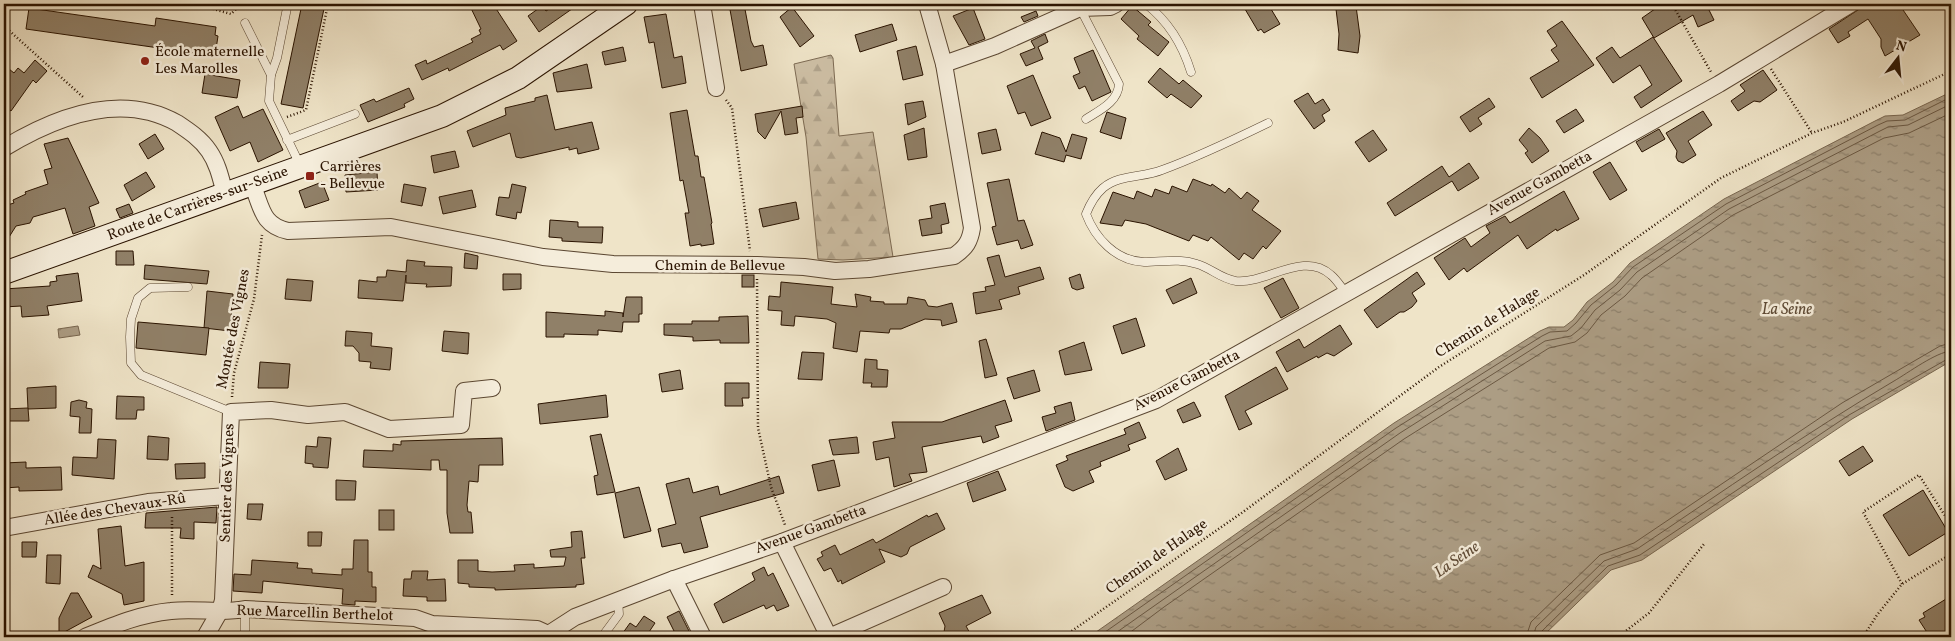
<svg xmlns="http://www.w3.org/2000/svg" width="1955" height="641" font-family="Vollkorn,serif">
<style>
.forest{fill:url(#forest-firs);stroke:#7c6a53}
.water{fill:url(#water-ripples);stroke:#78664f}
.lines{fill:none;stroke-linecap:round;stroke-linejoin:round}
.shore{stroke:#6b5842;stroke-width:1}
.building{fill:#908068;stroke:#2a1300}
.lane-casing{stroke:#5b4732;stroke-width:9}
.street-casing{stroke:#5b4732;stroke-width:18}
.secondary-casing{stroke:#2a1300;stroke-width:24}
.path{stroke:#2a1300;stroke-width:2.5;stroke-dasharray:1 2.5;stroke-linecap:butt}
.lane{stroke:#f5eddb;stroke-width:8}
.street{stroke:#f5eddb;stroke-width:16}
.secondary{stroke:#f5eddb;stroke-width:22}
.poi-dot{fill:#8f2418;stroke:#f5eddb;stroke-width:2}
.labels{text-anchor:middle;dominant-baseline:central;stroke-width:5;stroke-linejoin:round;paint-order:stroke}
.poi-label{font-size:15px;fill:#2a1300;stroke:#f5eddb;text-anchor:start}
.street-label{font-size:15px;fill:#2a1300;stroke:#f5eddb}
.water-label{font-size:16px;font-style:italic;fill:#5e4a35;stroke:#f5eddb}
</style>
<defs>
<pattern id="forest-firs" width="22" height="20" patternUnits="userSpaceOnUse" patternTransform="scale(1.25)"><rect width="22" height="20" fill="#cec0a6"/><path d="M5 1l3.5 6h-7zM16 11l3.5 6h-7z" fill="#b1a48d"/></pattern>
<pattern id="water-ripples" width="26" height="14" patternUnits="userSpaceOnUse" patternTransform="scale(1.25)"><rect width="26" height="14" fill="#ac9d84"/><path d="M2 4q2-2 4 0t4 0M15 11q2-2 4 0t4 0" fill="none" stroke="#8c7f6a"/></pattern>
</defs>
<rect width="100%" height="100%" fill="#efe4c8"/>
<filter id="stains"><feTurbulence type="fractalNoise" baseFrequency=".004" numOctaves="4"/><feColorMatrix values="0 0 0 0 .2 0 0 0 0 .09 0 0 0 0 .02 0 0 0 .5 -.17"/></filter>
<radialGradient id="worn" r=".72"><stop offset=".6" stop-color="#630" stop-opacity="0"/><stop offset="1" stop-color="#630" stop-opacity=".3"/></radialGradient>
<!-- forest -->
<path class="forest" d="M831 55 833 58 839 136 873 132 893 257 843 260 818 259 806 137 794 64Z"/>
<!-- water -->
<g class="water">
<path d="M1951 92V361L1852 419 1642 560 1611 570 1542 637H1089L1394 423 1540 331 1549 327H1564L1573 320 1587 302 1613 282 1630 263 1724 199 1875 121 1885 116 1903 115Z"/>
<path d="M78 326 80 335 59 338 58 329Z"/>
</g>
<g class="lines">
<!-- shore -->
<g class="shore">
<path d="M1098 637 1396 428 1542 336 1550 332 1567 331 1576 323 1591 305 1616 285 1633 267 1726 204 1878 125 1887 121 1905 120 1951 97"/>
<path d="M1110 637 1400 433 1545 341 1571 336 1581 328 1595 310 1620 290 1637 272 1729 209 1880 131 1888 127 1908 125 1951 104"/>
<path d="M1124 637 1164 607 1404 439 1549 348 1575 342 1587 333 1601 315 1625 296 1642 278 1733 215 1884 138 1909 133 1951 113"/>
<path d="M1526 637 1531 622 1600 555 1634 543 1842 403 1940 346 1951 343"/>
<path d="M1533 637 1536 627 1604 561 1637 549C1722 492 1806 433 1894 381 1908 373 1936 352 1951 351"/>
<path d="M1539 637 1541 632 1608 566 1640 555 1849 415 1951 357"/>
</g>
</g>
<!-- building -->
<g class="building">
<path d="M302 4H325L303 108 281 104Z"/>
<path d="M469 4H493L517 41 503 50 500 45 449 71 448 68 422 80 415 65 426 60 427 64 473 42 471 39 481 34 479 30 481 29Z"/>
<path d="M557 4H579L539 32 528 16 542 6 546 11Z"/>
<path d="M729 4H744L751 41 754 47 763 45 767 65 741 71Z"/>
<path d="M1242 4H1268L1280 24 1264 33 1261 29 1258 31Z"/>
<path d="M1662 4H1711L1707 6 1714 20 1698 27 1693 15 1654 38 1642 18Z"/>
<path d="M1867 4H1899L1920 35 1885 56 1881 47V39L1868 19 1848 32 1850 36 1838 43 1829 29Z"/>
<path d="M1132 6 1151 22 1148 25 1169 42 1158 56 1137 39 1139 36 1121 19Z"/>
<path d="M1356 6 1360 36 1358 53 1338 50 1339 34 1336 9Z"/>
<path d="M792 7 814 36 800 47 780 17Z"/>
<path d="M29 8 155 26 156 18 216 27 215 35 218 36 215 56 26 29Z"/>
<path d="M973 8 985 39 969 45 953 16Z"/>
<path d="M1036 11 1038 16 1024 22 1021 17Z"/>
<path d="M666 14 674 58 682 56 686 83 662 88 654 42 649 43 644 17Z"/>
<path d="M1562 21 1594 65 1542 98 1530 78 1559 61 1551 50 1557 46 1547 31Z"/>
<path d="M892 24 897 40 860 52 855 35Z"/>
<path d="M1045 34 1048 42 1038 47 1043 59 1026 66 1020 54 1035 48 1031 41Z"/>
<path d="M1653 37 1682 81 1641 108 1634 97 1652 85 1640 65 1613 83 1596 58 1612 47 1620 58Z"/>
<path d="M916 46 923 75 903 80 897 51Z"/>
<path d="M623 47 626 61 605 65 602 52Z"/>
<path d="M1093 50 1111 92 1092 101 1085 86 1079 89 1073 76 1080 73 1074 58Z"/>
<path d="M35 60 47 71 36 83 33 80 11 111 4 106V65L14 73 18 68 24 73Z"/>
<path d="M587 64 592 88 557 92 553 73Z"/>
<path d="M1160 68 1179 84 1183 80 1202 96 1191 108 1171 94 1167 98 1148 82Z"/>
<path d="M1763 70 1777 90 1760 102 1754 101 1738 111 1731 101 1745 91 1740 85Z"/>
<path d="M205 74 240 80 237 98 202 93Z"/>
<path d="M1033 75 1051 118 1031 126 1025 112 1018 114 1007 86Z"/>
<path d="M409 88 414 99 404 104 405 107 368 122 360 105 374 99 376 102Z"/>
<path d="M1308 93 1315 104 1323 99 1330 110 1322 115 1325 121 1314 129 1294 101Z"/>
<path d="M547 95 555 130 592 122 599 149 578 154 577 148 569 150V147L521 158 516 157 510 133 473 147 467 131 506 115 505 108 535 101V98Z"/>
<path d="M1489 98 1495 107 1478 118 1482 124 1470 132 1460 117Z"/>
<path d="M923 101 926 117 908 125 905 104Z"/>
<path d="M238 106 243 118 263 109 283 150 258 162 250 142 230 151 215 117Z"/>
<path d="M802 106 803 117 796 118 798 133 785 135 781 111 765 139 758 132 755 114Z"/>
<path d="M1576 109 1584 121 1564 133 1556 121Z"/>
<path d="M687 110 695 156H698L701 177H704L712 223 711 224 714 244 701 246V244L690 246 685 213H689L683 180 680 181 670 113Z"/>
<path d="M1703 111 1712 125 1688 141 1696 155 1683 163 1678 161 1676 157 1677 151 1666 133Z"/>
<path d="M1107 112 1126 118 1121 139 1100 132Z"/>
<path d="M924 128 927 157 908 160 904 135Z"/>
<path d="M1529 128 1540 138 1549 151 1532 163 1525 153 1528 151 1519 140Z"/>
<path d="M996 129 1001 150 982 154 978 133Z"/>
<path d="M1659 129 1665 139 1642 152 1636 142Z"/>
<path d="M1373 130 1387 150 1369 162 1355 142Z"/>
<path d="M1042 132 1060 138 1066 152 1072 134 1087 138 1081 159 1066 155 1064 162 1035 154Z"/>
<path d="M155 134 164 149 148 159 139 144Z"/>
<path d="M68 138 99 203 89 207 95 226 73 234 65 208 33 217 30 223 16 226 4 245V206L14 203 13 200 26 194 25 192 48 184 44 170 52 168 44 144Z"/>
<path d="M455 151 459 167 434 173 431 156Z"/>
<path d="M1610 162 1627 190 1610 200 1593 172Z"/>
<path d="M1469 163 1479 178 1458 191 1452 181 1395 216 1387 203 1442 166 1449 177Z"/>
<path d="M146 172 155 187 132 201 124 185Z"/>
<path d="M377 172 378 190 346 192 345 175Z"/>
<path d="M1009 179 1018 221 1024 220 1033 245 1021 249 1018 240 997 245 992 227 996 226 987 183Z"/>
<path d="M1193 179 1211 186 1212 184 1225 193 1229 188 1241 199 1247 192 1259 201 1252 210 1281 231 1266 249 1263 246 1253 259 1244 253 1239 260 1211 237 1208 241 1193 235 1189 241 1146 224 1125 220 1122 226 1100 223 1113 192 1134 199 1137 191 1152 197 1155 189 1169 194 1172 186 1187 192Z"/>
<path d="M322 182 329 200 305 208 299 191Z"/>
<path d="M404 184 426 188 422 206 401 202Z"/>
<path d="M512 184 526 187 521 213 517 212 516 219 496 215 499 197 509 198Z"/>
<path d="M472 190 476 207 443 214 439 197Z"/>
<path d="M1564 191 1579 219 1557 231 1556 229 1527 249 1518 235 1467 272 1464 268 1449 280 1434 258 1465 238 1471 247 1490 233 1486 226 1505 216 1510 223Z"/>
<path d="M796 202 799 219 763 227 759 209Z"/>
<path d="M945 203 949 223 941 225 942 233 922 236 919 220 932 218 930 206Z"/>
<path d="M129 204 133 213 120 218 116 209Z"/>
<path d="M550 220 578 222V227H603L602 243 562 241V238L549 237Z"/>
<path d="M116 251H133L134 265H116Z"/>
<path d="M465 253 478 256 477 269 464 268Z"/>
<path d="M999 255 1005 277 1040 267 1044 279 1018 287 1020 294 999 300 1002 309 976 314 973 293 986 291 985 287 995 285 987 258Z"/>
<path d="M407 260 425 262 424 266 452 267 451 286 426 287 427 284 406 283V275L403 301 358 298 359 280 377 282V277H386L387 270 406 272Z"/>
<path d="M145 265 209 271 207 284 144 279Z"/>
<path d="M1417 272 1425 284 1412 293 1417 301 1412 307 1404 312H1400L1377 328 1364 310Z"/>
<path d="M78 273 82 301 47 306 49 315 22 317 21 306 4 307V289L50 286V282L57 281 56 276Z"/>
<path d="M503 274H521V289L503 290Z"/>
<path d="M1080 274 1084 288 1077 290 1072 288 1069 278Z"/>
<rect x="742" y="275" width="12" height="12"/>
<path d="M1191 278 1197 293 1173 304 1166 290Z"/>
<path d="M1283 278 1299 308 1281 318 1264 288Z"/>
<path d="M287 279 313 281 311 301 285 299Z"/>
<path d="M781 282 833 287 831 304 857 307 855 294 871 297 870 301 884 302V304H907L908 297 925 300 928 306 937 307 952 303 957 322 942 326 941 320 925 319 901 329H890L889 333 860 331 857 352 833 348 836 323 827 319 795 316 794 326 781 325 782 311 768 310 769 296 780 297Z"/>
<path d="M207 291 233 294 230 331 204 328Z"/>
<path d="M626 297H642V314H639V322H623L622 332 598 330V335L564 334V337H546V312L605 316V311L623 313V317Z"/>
<path d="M748 316 749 343H720V340L693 341V337L664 335V324H692V321H719V317Z"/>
<path d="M1136 318 1145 346 1122 354 1113 326Z"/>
<path d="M138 322 209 328 206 355 136 348Z"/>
<path d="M1340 325 1352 344 1334 356 1327 353 1318 358 1317 356 1287 372 1276 352 1299 339 1304 348Z"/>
<path d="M346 331 372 333 371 346 392 348 390 370 370 368 371 362 359 361V353L353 346H345Z"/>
<path d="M444 331 469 333 468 354 442 351Z"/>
<path d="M986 339 997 375 985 378 979 341Z"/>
<path d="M1084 342 1092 370 1065 375 1059 351Z"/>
<path d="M802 352 824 353 822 380 798 379Z"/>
<path d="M865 359 877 360V369L888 370 887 387H871L872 383H863Z"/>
<path d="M260 362 290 364 288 388H258Z"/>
<path d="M1276 367 1288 389 1245 411 1252 424 1239 430 1225 396Z"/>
<path d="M680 370 683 389 662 392 659 374Z"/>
<path d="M1034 370 1040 391 1014 399 1007 378Z"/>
<path d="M725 383H749V398H742L743 406H725Z"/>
<path d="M56 386V408L28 409 27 388Z"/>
<path d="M606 395 608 417 540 424 538 404Z"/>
<path d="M117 396 144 397V410H137L136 419H116Z"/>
<path d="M79 400 87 402 86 408 92 409 91 433H79L80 417 70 416 71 402Z"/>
<path d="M1005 400 1012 421 995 426 999 437 983 443 981 436 922 447 927 472 909 474 912 481 894 487 889 457 876 460 873 442 895 438 892 422H942Z"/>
<path d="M1071 402 1075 420 1046 431 1042 417 1056 413 1054 407Z"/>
<path d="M1194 402 1201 416 1183 423 1177 410Z"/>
<path d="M28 408 29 421H5L4 409Z"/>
<path d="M1139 422 1146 438 1128 445 1130 450 1100 462 1101 466 1089 471 1094 482 1073 491 1065 487 1056 465 1068 460 1066 456 1126 434 1124 429Z"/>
<path d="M601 434 615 492 597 495 594 476 598 475 590 436Z"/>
<path d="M148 436 169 438 168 460 147 459Z"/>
<path d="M318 437 331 438 328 468 313 467V464L305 463 306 446 317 447Z"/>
<path d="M857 437 859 453 833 455 829 440Z"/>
<path d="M502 438 503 465H479L478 482 469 481 467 505 468 512H471L473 533H450L447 513V470H440L439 460H431V470L363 467 364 450 393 451V444L401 445V441Z"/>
<path d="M98 439 116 440 114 479 72 475 73 457 97 458Z"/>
<path d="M1863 446 1873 461 1849 476 1839 461Z"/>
<path d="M1178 448 1187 470 1165 480 1156 461Z"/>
<path d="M834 460 840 486 818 491 812 465Z"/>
<path d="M26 462V468L61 467 62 490 19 491V487L4 488V463Z"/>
<path d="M205 463V478L176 479 175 464Z"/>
<path d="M998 471 1006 490 973 502 967 483Z"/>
<path d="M779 476 784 493 700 517 708 547 684 553 681 543 662 547 658 529 676 524 666 484 689 478 693 493 718 486 720 495Z"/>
<path d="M336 480 356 481 355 500H336Z"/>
<path d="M639 487 651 531 624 538 615 493Z"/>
<path d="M1923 490 1948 532 1909 556 1883 515Z"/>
<path d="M248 504H263L261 520 247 519Z"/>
<path d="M217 507 216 523 194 522V539L180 538 181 528H145L146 513Z"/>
<rect x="379" y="510" width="15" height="20"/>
<path d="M937 513 945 529 910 547 907 554 901 557 879 549 885 562 842 584 841 580 838 582 831 568 824 571 817 559 823 556 821 552 835 545 840 555 873 539 876 543 927 515 928 517Z"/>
<path d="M121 526 125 566 144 562V601L124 605 122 594 88 577 93 565 101 569 98 529Z"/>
<path d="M582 531 585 558H581L584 584 576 585V587L495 590V588L469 587V584L458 583V560H478V571L492 572 515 571 514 565 534 564V568L564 566 566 557H551L550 550 572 547 571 532Z"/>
<path d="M308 532H322L321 546H308Z"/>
<path d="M354 540H368V572H372V587H376V602L355 601V605L342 604 343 589 263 581 262 593 233 591 234 574 251 575 252 560 298 563 297 568 312 569V573L342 575V569H353Z"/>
<path d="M22 542H37L36 557H22Z"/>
<path d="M47 555H61L60 584 46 583Z"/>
<path d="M764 567 768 576 773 573 789 606 777 611 774 605 766 609 764 605 723 623 714 604 755 580 752 573Z"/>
<path d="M412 571H428L427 580 445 579 446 601H427V597L403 596 404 579H411Z"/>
<path d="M71 593H78L92 617 59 635V618Z"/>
<path d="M982 595 991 613 966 626 972 637H947L944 632 945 626 939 613Z"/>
<path d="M1951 596V637H1930L1919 620 1925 617 1923 613Z"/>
<path d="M679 611 692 637H677L667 617Z"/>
<path d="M644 616 655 623 647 635 650 637H620L630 623 636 627Z"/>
</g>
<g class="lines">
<defs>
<g id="lane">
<path d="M1146 4C1168 21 1183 46 1191 72"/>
<path d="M287 8 277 58 271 75 269 101 300 165"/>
<path d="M1080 8 1119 84C1118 102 1100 110 1086 119"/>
<path d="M245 23 271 75"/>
<path d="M1268 123C1233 140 1198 157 1162 170 1142 178 1120 174 1103 188 1095 195 1090 204 1086 214 1095 238 1116 261 1144 262 1163 262 1179 258 1197 264 1211 268 1221 279 1236 281 1267 284 1303 250 1331 275 1337 280 1341 287 1346 293"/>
<path d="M287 140 355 114"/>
<path d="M188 287 150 288 138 298 131 319 130 337 131 363 141 375 231 412"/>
<path d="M245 637V609"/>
<path d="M602 637 619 614 618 600"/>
</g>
<g id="street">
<path d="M702 4 716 88"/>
<path d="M944 64 995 46 1080 8 1110 7 1116 4"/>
<path d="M4 148C55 117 120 91 177 123 189 131 201 139 209 151 218 164 221 179 225 194"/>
<path d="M252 184C262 207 261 225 288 231L391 227 543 257 613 264 757 265 804 267 835 271 869 269 954 256C966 248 970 241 972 228L944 64 927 4"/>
<path d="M4 528 148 502 227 496"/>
<path d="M782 542 829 637"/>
<path d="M674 579 703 637"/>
<path d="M85 637C114 625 140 614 171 611 196 608 221 614 245 609L415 618 432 624 537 629 548 634"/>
<path d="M205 637 220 611 223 600 231 412 271 410 308 415 345 412 389 429 461 425 464 391 492 388"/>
<path d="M544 637 575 617 674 579 782 542 1156 400 1719 84 1851 4"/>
<path d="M829 637 943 587"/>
</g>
<path id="secondary" d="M4 273 442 116 518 78 626 4"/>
</defs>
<!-- lane casing -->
<use href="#lane" class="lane-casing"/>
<!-- street casing -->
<use href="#street" class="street-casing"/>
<!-- secondary casing -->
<use href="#secondary" class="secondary-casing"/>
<!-- path -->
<g class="path">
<path d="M196 4 231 14 241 4"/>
<path d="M1672 4 1711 72"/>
<path d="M4 26 83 97"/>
<path d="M1771 69 1812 133"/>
<path d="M726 100 732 108 750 251"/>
<path d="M287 117 306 110 328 4"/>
<path d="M757 279 758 428 771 487 785 525"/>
<path d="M232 397 234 373 254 299 262 235"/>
<path d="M1902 584 1863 512 1919 475 1951 525"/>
<path d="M172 595V516"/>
<path d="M1063 637 1243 512 1439 367 1584 275 1721 178 1812 133 1843 122 1951 71"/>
<path d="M1618 637 1649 613 1704 544"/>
<path d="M1863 637 1877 615 1902 584 1951 554"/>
</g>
<!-- lane -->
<use href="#lane" class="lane"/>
<!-- street -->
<use href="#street" class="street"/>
<!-- secondary -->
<use href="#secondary" class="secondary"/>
</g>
<!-- markers -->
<g class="poi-dot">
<circle cx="145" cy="61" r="5"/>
<rect x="305" y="171" width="10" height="10" rx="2.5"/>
</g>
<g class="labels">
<!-- poi labels -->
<g class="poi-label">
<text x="155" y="52">École maternelle<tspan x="155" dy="17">Les Marolles</tspan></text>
<text x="320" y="167">Carrières<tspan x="320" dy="17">- Bellevue</tspan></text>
</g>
<!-- street labels -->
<g class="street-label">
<text transform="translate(1540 184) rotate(-29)">Avenue Gambetta</text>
<text transform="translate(198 204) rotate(-20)">Route de Carrières-sur-Seine</text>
<text x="720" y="266">Chemin de Bellevue</text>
<text transform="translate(1488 323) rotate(-32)">Chemin de Halage</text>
<text transform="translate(234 329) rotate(-79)">Montée des Vignes</text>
<text transform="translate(1187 381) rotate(-27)">Avenue Gambetta</text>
<text transform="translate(228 483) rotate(-88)">Sentier des Vignes</text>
<text transform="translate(115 510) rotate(-9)">Allée des Chevaux-Rû</text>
<text transform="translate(811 530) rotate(-20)">Avenue Gambetta</text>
<text transform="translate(1157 557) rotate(-35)">Chemin de Halage</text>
<text transform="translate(315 614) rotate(2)">Rue Marcellin Berthelot</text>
</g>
<!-- water labels -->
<g class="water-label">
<text x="1787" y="310">La Seine</text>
<text transform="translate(1457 560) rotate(-35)">La Seine</text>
</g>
</g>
<!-- margin -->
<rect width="1955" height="641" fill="none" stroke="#efe4c8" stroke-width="20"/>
<rect x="5" y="5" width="1945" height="631" fill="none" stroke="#2a1300" stroke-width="2.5"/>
<rect x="10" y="10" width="1935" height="621" fill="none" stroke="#2a1300"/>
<!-- north arrow -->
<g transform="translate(1898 58) rotate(16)" stroke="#f5eddb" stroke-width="4" paint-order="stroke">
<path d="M0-4L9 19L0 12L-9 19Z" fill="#2a1300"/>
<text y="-8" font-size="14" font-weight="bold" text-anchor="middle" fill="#2a1300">N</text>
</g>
<rect width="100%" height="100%" filter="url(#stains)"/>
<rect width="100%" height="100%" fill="url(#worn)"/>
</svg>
